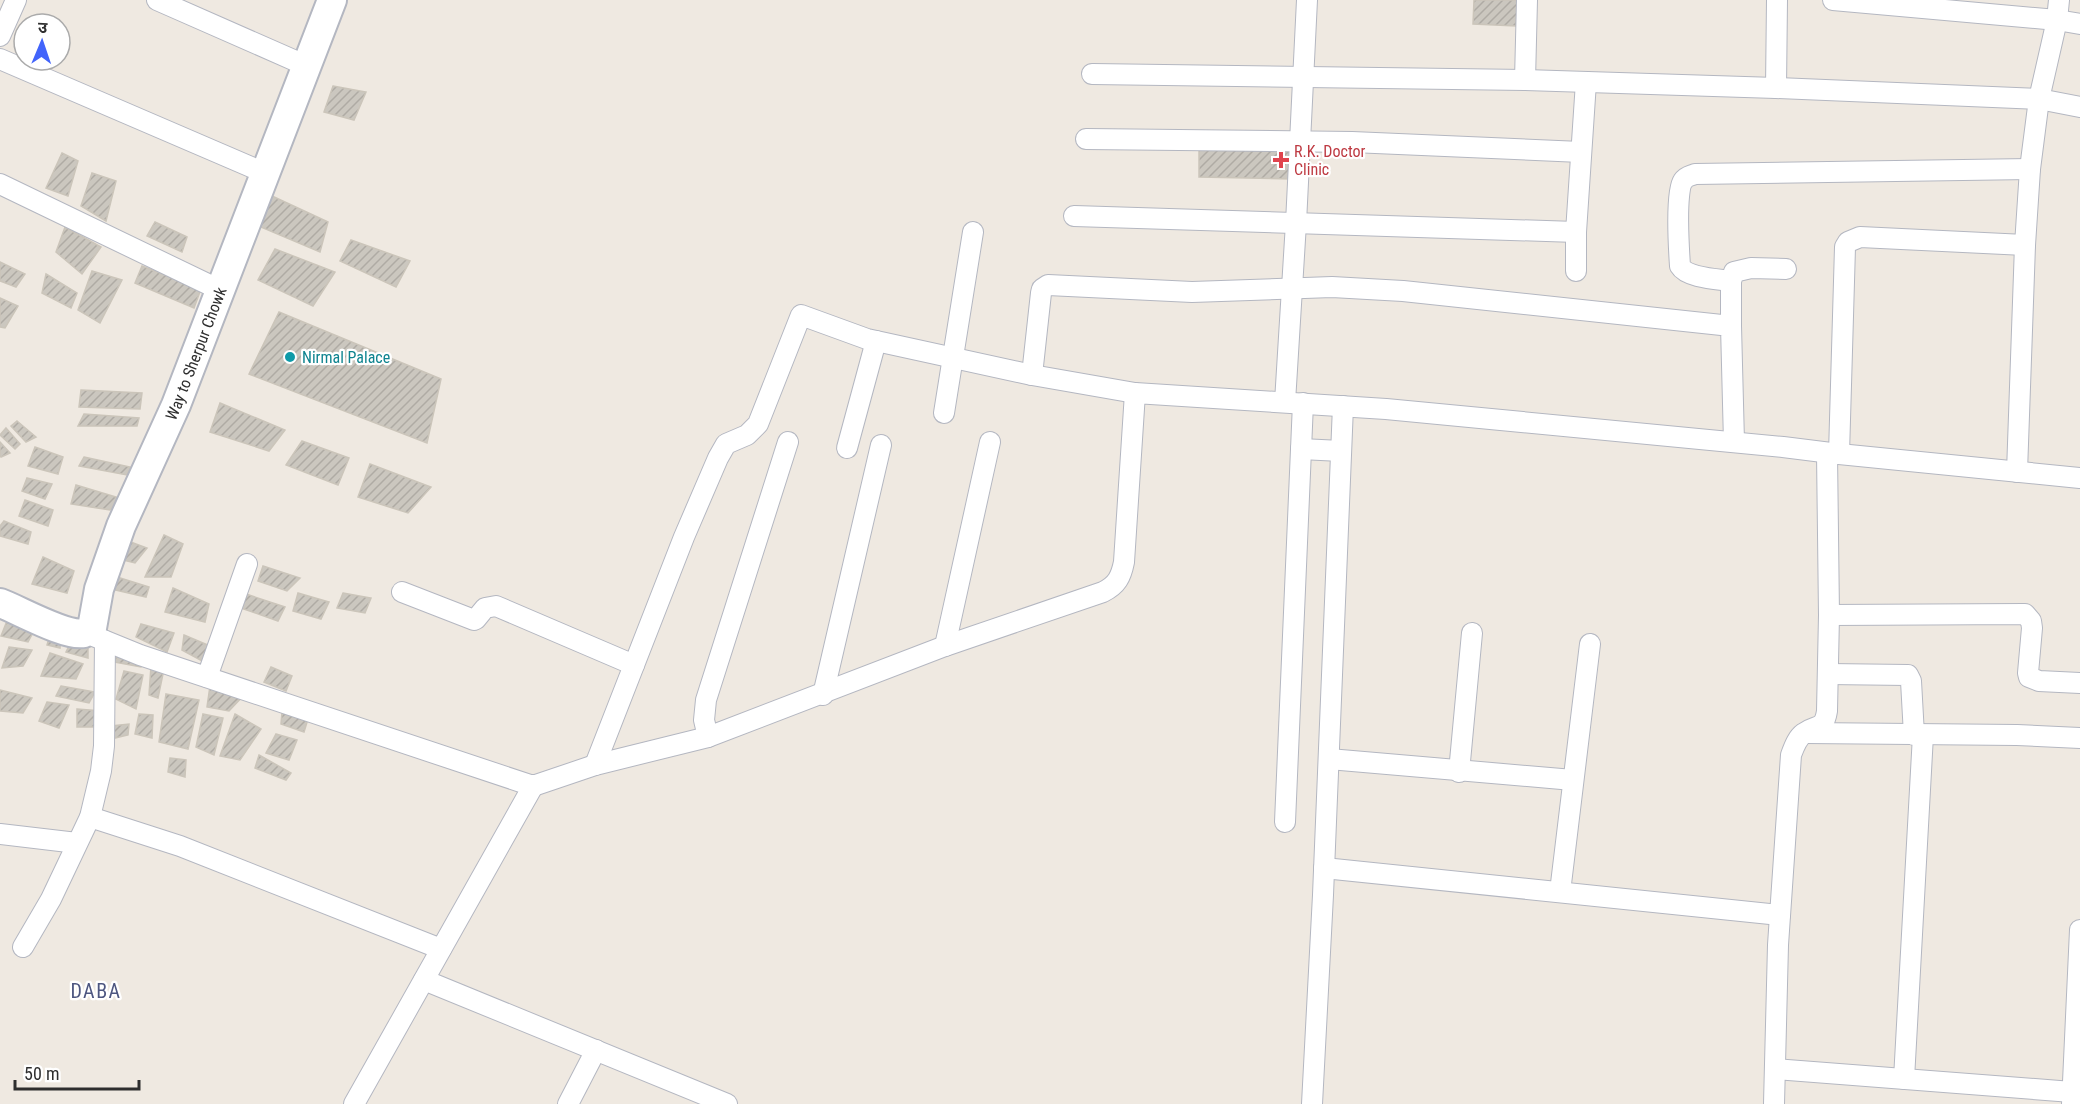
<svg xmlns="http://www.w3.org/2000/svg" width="2080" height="1104" font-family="'Roboto Condensed','Noto Sans Devanagari',sans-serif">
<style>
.building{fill:url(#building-hatch);stroke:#cbc5ba;stroke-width:1.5}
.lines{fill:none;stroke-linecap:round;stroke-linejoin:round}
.street-casing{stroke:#b4b7c1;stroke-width:22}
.secondary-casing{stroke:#b4b7c1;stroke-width:32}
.street{stroke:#fff;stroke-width:20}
.secondary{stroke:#fff;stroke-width:28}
.health-dot{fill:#e0444e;stroke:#fff;stroke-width:2}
.culture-dot{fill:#0f9aa8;stroke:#fff;stroke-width:2}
.labels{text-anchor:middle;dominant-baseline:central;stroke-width:4.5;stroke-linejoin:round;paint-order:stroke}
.health-label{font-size:16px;fill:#be3a42;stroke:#fff;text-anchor:start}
.street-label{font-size:16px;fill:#2e2e2e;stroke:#fff}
.culture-label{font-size:16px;fill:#0d838f;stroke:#fff;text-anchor:start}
.quarter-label{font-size:20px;letter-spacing:1.5px;fill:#4d5680;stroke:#fff}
</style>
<defs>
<pattern id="building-hatch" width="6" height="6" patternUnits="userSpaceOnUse" patternTransform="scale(1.5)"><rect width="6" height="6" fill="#cbc7bf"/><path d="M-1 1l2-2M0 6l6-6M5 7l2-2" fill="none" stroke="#afaba4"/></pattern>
</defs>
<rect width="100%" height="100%" fill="#efe9e1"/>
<!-- building -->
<g class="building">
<path d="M1474 0H1518L1516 26 1473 24Z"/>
<path d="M333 86 366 92 354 120 324 112Z"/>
<path d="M1199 149 1291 150V179L1199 177Z"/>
<path d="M62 153 78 161 68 196 46 188Z"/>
<path d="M92 173 116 181 106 221 81 206Z"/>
<path d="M272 196 328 222 320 252 256 225Z"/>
<path d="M155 222 187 237 182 252 147 236Z"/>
<path d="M65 227 101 247 82 274 56 252Z"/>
<path d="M351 240 410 261 396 287 340 261Z"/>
<path d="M275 249 335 272 313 306 258 280Z"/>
<path d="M0 262 25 274 16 287 0 281Z"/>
<path d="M142 266 201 289 194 308 135 283Z"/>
<path d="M92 271 122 280 100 323 78 310Z"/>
<path d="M46 274 77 293 71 308 42 293Z"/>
<path d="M0 298 18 306 5 328 0 327Z"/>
<path d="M279 312 441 379 427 443 249 374Z"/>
<path d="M81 390 142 393 140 409 79 407Z"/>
<path d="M220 403 285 430 269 451 210 432Z"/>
<path d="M84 414 139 418 137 426H78Z"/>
<path d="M17 421 36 437 26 442 11 426Z"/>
<path d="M6 428 20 444 15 449 0 435Z"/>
<path d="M302 441 349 458 338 485 286 465Z"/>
<path d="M0 442 10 453 1 457 0 456Z"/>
<path d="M35 447 63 457 58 474 28 466Z"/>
<path d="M84 457 130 467 127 475 79 466Z"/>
<path d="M370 464 431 487 408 513 358 497Z"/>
<path d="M27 478 52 484 45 499 22 491Z"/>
<path d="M76 485 119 498 110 510 71 504Z"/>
<path d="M25 500 53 510 48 526 19 516Z"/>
<path d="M4 521 31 532 28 544 0 536V526Z"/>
<path d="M164 535 183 544 171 577H145Z"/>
<path d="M128 541 147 548 135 563 119 559Z"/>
<path d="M43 557 74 571 67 593 32 584Z"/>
<path d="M263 566 300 578 287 591 258 581Z"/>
<path d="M117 577 149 587 146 597 111 589Z"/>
<path d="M173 588 209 604 205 622 165 612Z"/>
<path d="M298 593 329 602 321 619 293 611Z"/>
<path d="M343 593 371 598 365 613 337 608Z"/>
<path d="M246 594 285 607 278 621 241 608Z"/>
<path d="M7 621 35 629 28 642 1 636Z"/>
<path d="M141 624 174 633 167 652 136 637Z"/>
<path d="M51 632 61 635 60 648 47 645Z"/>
<path d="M184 635 210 646 204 662 182 650Z"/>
<path d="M71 642 88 648V658L66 652Z"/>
<path d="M9 647 32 650 23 666 2 668Z"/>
<path d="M50 653 83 664 76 679 41 676Z"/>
<path d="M118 653 145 661 141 667 114 662Z"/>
<path d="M151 666 164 669 158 698 149 695Z"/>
<path d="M271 667 292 676 286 691 264 682Z"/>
<path d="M124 671 143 675 136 709 116 699Z"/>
<path d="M61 686 95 692 89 703 56 696Z"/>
<path d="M210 686 243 696 229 711 207 707Z"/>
<path d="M0 690 32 698 23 713 0 711Z"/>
<path d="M166 694 199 700 188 749 159 742Z"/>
<path d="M47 702 69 705 59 728 39 721Z"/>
<path d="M77 709 101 711 98 727H77Z"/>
<path d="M282 712 308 719 304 732 281 724Z"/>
<path d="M139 714 153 715 152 738 135 734Z"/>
<path d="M203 714 223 718 214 755 196 747Z"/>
<path d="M235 714 261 729 240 760 220 756Z"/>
<path d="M129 724 128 735 111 739V726Z"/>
<path d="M276 734 297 740 289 760 266 753Z"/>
<path d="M259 755 291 773 286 780 255 768Z"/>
<path d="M170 758 186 760 185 777 168 772Z"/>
</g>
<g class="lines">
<defs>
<g id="street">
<path d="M157 0 307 66"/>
<path d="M1833 0 2057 20 2080 24"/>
<path d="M0 36 16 0"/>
<path d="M0 59 265 173"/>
<path d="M1092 74 1525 80 1776 88 2039 99 2080 107"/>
<path d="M1525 80 1527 0"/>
<path d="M1776 88 1777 0"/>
<path d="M1086 139 1352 142 1581 152"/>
<path d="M0 184 220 290"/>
<path d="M1074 216 1576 232"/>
<path d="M1576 271V232L1586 82"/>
<path d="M1731 281C1718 279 1687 278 1680 266 1679 251 1675 191 1683 181 1686 176 1690 176 1695 174L2030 169"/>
<path d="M1731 326V281L1734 272 1751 268 1786 269"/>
<path d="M1032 375 1041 293 1042 289 1048 285 1192 292 1332 287 1403 291 1731 326 1734 442"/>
<path d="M1285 402 1296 223 1307 0"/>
<path d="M944 413 973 232"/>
<path d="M847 448 876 341"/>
<path d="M1301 449 1341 451"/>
<path d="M1839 454 1845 247 1848 242 1860 237 2025 245"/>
<path d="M2017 472 2025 245 2030 169 2039 99 2057 20 2059 0"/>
<path d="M402 592 474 620 476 619 485 608 496 606 634 665"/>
<path d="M1829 615 2025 614 2031 621 2032 628 2028 673 2029 677 2039 681 2080 683"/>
<path d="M86 633 140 655 533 786 595 765 708 737 945 646 1103 592C1117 585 1121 577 1124 562L1135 393 1386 409 1783 447 1839 454 2080 478"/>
<path d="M945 646 990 442"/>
<path d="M1828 674 1908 675 1911 681 1914 735"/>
<path d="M207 677 247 564"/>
<path d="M823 695 881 445"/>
<path d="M1807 733 2017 735 2080 738"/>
<path d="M708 737 704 720 706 700 788 442"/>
<path d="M1329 759 1573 780"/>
<path d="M595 765 684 537 718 458 726 444 747 435 758 424 801 315 867 339 1032 375 1135 393"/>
<path d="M1459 772 1472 633"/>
<path d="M90 817 180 846 441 949"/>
<path d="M1285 822 1303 403"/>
<path d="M0 834 77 843"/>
<path d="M1324 868 1780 915"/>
<path d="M1560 892 1590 644"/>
<path d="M23 947 51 899 90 817 101 771 104 746 105 641"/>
<path d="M424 980 727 1104"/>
<path d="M1775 1069 2072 1092"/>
<path d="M1904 1079 1923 735"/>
<path d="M354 1104 533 786"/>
<path d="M568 1104 596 1050"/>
<path d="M1312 1104 1323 895 1343 406"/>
<path d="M1774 1104 1778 945 1791 755C1794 747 1797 738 1804 733 1816 724 1824 731 1827 711L1829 615 1827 453"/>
<path d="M2072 1104 2080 930"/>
</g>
<g id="secondary">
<path id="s1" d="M0 603C19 610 66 637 84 633 87 632 90 629 92 628L99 589 121 526 176 405 332 0"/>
</g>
</defs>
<!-- street casing -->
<use href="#street" class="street-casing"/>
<!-- secondary casing -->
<use href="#secondary" class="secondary-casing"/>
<!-- street -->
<use href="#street" class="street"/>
<!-- secondary -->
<use href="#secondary" class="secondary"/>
</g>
<!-- markers -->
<path class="health-dot" d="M1278 151h6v6h6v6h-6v6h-6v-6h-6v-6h6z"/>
<circle class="culture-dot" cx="290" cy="357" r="6"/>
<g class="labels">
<!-- health labels -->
<g class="health-label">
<text x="1294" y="151">R.K. Doctor<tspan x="1294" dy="18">Clinic</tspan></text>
</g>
<!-- street labels -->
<g class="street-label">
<text stroke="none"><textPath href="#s1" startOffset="394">Way to Sherpur Chowk</textPath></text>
</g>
<!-- culture labels -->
<g class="culture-label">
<text x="302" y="357">Nirmal Palace</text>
</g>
<!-- quarter labels -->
<g class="quarter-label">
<text x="96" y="991">DABA</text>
</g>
</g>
<!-- north arrow -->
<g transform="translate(42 42) rotate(2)"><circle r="28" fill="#ffffff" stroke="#ababab" stroke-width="1.5"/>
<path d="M0-4.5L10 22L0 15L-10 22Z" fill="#4264fb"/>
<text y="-9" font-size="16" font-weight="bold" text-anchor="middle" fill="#2e2e2e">उ</text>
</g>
<!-- scale -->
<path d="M15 1080v9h124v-9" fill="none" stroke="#2e2e2e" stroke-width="3"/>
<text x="24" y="1080" font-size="18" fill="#2e2e2e" stroke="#ffffff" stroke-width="4.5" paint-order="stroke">50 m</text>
</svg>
